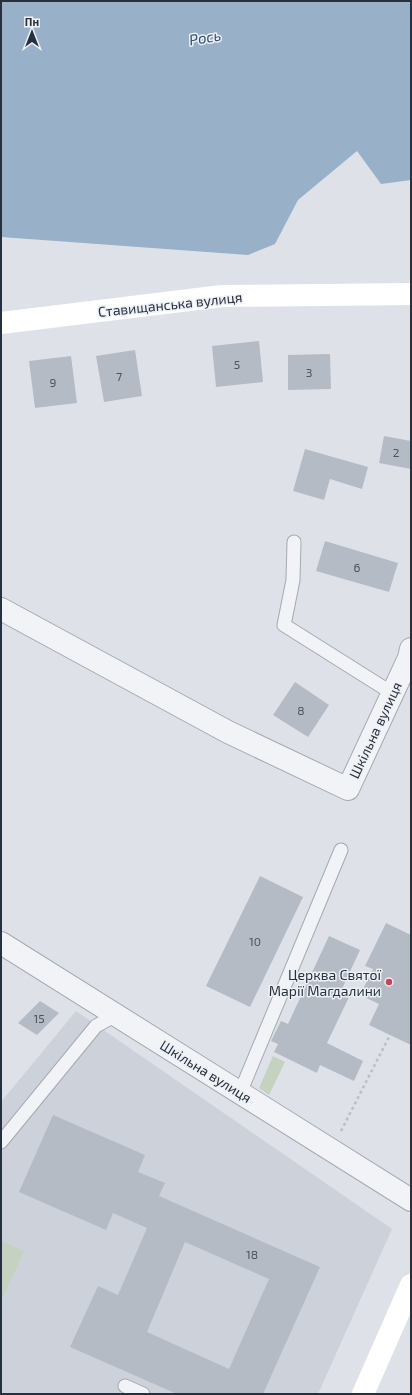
<svg xmlns="http://www.w3.org/2000/svg" width="412" height="1395" font-family="'Exo 2',sans-serif">
<style>
.built{fill:#ccd1da}
.green{fill:#c4d2bf}
.water{fill:#98b1c8}
.building{fill:#b5bbc5;fill-rule:evenodd}
.lines{fill:none;stroke-linecap:round;stroke-linejoin:round}
.lane-casing{stroke:#a3a9b2;stroke-width:15}
.street-casing{stroke:#a3a9b2;stroke-width:24}
.path{stroke:#bcc0c6;stroke-width:2.5;stroke-dasharray:3 3;stroke-linecap:butt}
.lane{stroke:#f1f3f6;stroke-width:13}
.street{stroke:#f1f3f6;stroke-width:22}
.secondary{stroke:#fff;stroke-width:22}
.poi-dot{fill:#cf4159;stroke:#edf1f5;stroke-width:1.5}
.labels{text-anchor:middle;dominant-baseline:central;stroke-width:3;stroke-linejoin:round;paint-order:stroke}
.number-label{font-size:12px;fill:#4a5360}
.street-label{font-size:14px;fill:#27303f;stroke:#edf1f5}
.poi-label{font-size:14px;fill:#27303f;stroke:#edf1f5;text-anchor:end}
.water-label{font-size:15px;font-style:italic;fill:#315073;stroke:#edf1f5}
</style>
<rect width="100%" height="100%" fill="#dee2e8"/>
<!-- built -->
<path class="built" d="M76 1011 392 1229 318 1394H1V1102Z"/>
<!-- green -->
<g class="green">
<path d="M273 1056 285 1062 269 1095 259 1088Z"/>
<path d="M1 1241 24 1251 1 1301Z"/>
</g>
<!-- water -->
<path class="water" d="M1 1H411V180L381 184 357 151 298 200 275 244 248 255 1 237Z"/>
<!-- building -->
<g class="building">
<path d="M259 341 263 382 216 387 212 346Z"/>
<path d="M135 350 142 396 104 402 96 356Z"/>
<path d="M330 354 331 389 288 390V355Z"/>
<path d="M71 356 77 403 35 408 29 361Z"/>
<path d="M384 436 411 441V469L379 463Z"/>
<path d="M305 449 368 467 362 489 330 479 324 500 293 491Z"/>
<path d="M325 541 398 563 389 592 316 571Z"/>
<path d="M295 682 329 705 308 737 273 715Z"/>
<path d="M260 876 303 897 250 1007 206 986Z"/>
<path d="M386 923 411 935V1045L369 1025 379 1004 360 995 373 969 365 966Z"/>
<path d="M329 936 360 950 341 991 350 995 327 1043 363 1061 354 1081 320 1065 317 1073 274 1052 278 1044 271 1041 281 1021 288 1024Z"/>
<path d="M40 1001 59 1013 37 1035 18 1023Z"/>
<path d="M53 1115 145 1155 138 1172 165 1183 159 1196 320 1267 263 1394H177L70 1347 98 1286 118 1295 147 1228 113 1213 106 1230 19 1192ZM185 1242 269 1279 229 1369 147 1332Z"/>
</g>
<g class="lines">
<defs>
<g id="lane">
<path d="M294 542 293 580 284 625 392 693"/>
<path d="M240 1093 341 850"/>
<path d="M1 1142 96 1026 116 1015"/>
<path d="M125 1386 143 1394"/>
</g>
<g id="street">
<path d="M1 609 228 732 348 789 409 658 411 649"/>
<path d="M1 943 411 1200"/>
</g>
</defs>
<!-- lane casing -->
<use href="#lane" class="lane-casing"/>
<!-- street casing -->
<use href="#street" class="street-casing"/>
<!-- path -->
<path class="path" d="M341 1131 390 1035"/>
<!-- lane -->
<use href="#lane" class="lane"/>
<!-- street -->
<use href="#street" class="street"/>
<!-- secondary -->
<g class="secondary">
<path d="M1 323 222 296 411 294"/>
<path d="M363 1394 411 1285"/>
</g>
</g>
<!-- markers -->
<circle class="poi-dot" cx="389" cy="982" r="4"/>
<g class="labels">
<!-- number labels -->
<g class="number-label">
<text x="237" y="364">5</text>
<text x="309" y="372">3</text>
<text x="119" y="376">7</text>
<text x="53" y="382">9</text>
<text x="396" y="452">2</text>
<text x="357" y="567">6</text>
<text x="301" y="710">8</text>
<text x="255" y="941">10</text>
<text x="39" y="1018">15</text>
<text x="252" y="1254">18</text>
</g>
<!-- street labels -->
<g class="street-label">
<text transform="translate(170 304) rotate(-6)">Ставищанська вулиця</text>
<text transform="translate(375 730) rotate(-65)">Шкільна вулиця</text>
<text transform="translate(206 1071) rotate(32)">Шкільна вулиця</text>
</g>
<!-- poi labels -->
<g class="poi-label">
<text x="381" y="974">Церква Святої<tspan x="381" dy="16">Марії Магдалини</tspan></text>
</g>
<!-- water labels -->
<g class="water-label">
<text transform="translate(205 37) rotate(-9)">Рось</text>
</g>
</g>
<!-- border -->
<rect width="412" height="1395" fill="none" stroke="#27303f" stroke-width="4"/>
<!-- north arrow -->
<g transform="translate(32 32)" stroke="#edf1f5" stroke-width="3" paint-order="stroke">
<path d="M0-3L7 15L0 10L-7 15Z" fill="#27303f"/>
<text y="-6" font-size="11" font-weight="bold" text-anchor="middle" fill="#27303f">Пн</text>
</g>
</svg>
